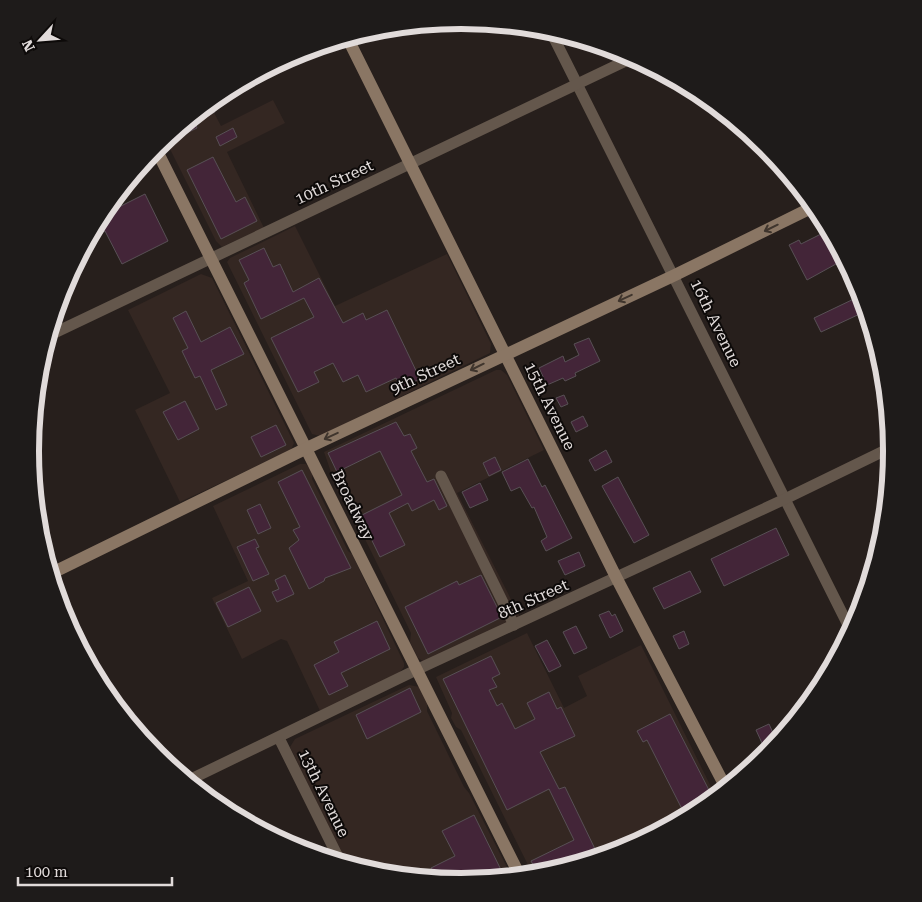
<svg xmlns="http://www.w3.org/2000/svg" width="922" height="902" font-family="'Roboto Serif',serif">
<style>
.built{fill:#342722}
.building{fill:#432538;stroke:#585055}
.lines{fill:none;stroke-linecap:round;stroke-linejoin:round}
.street{stroke:#64574c;stroke-width:11}
.secondary{stroke:#8a7664;stroke-width:12}
.oneway{stroke:#3f352d}
.labels{text-anchor:middle;dominant-baseline:central;stroke-width:4;stroke-linejoin:round;paint-order:stroke}
.street-label{font-size:16px;fill:#e1dbda;stroke:#0d0a09}
.rim{fill:none;stroke:#e1dbda;stroke-width:6}
</style>
<rect width="100%" height="100%" fill="#271f1c"/>
<!-- built -->
<g class="built">
<path d="M273 100 285 123 227 152 264 228 222 247 216 241 165 139 209 103 221 126Z"/>
<path d="M295 226 335 306 447 254 491 344 490 353 320 436 312 434 227 262 230 258Z"/>
<path d="M201 274 212 278 294 443 291 450 180 502 135 410 170 393 128 310Z"/>
<path d="M496 370H501L507 375 544 450 457 493 520 617 424 662 418 658 410 642 411 633 365 539 361 537 336 487 324 452Z"/>
<path d="M300 464H306L313 472 312 479 348 551 352 554 404 663V667L399 673 321 713 287 641 281 639 242 659 212 598 248 581 213 506Z"/>
<path d="M527 633 564 708 587 696 578 676 641 645 716 797 705 806 596 858 545 874 528 875V865L461 730 456 727 451 718 452 713 436 677Z"/>
<path d="M409 685 420 687 427 703V711L464 787 469 793 512 877 461 882 377 874 347 865 290 747 295 739Z"/>
</g>
<!-- building -->
<g class="building">
<path d="M210 102 215 112 195 123 197 128 164 144 163 141Z"/>
<path d="M233 128 237 137 220 146 216 137Z"/>
<path d="M213 157 236 202 245 197 257 221 221 239 187 170Z"/>
<path d="M145 194 168 241 122 264 105 231 88 239 108 205 111 211Z"/>
<path d="M829 230 845 259 807 280 789 245 799 240 801 244Z"/>
<path d="M264 248 273 267 280 264 293 292 319 278 343 323 363 313 366 320 387 310 420 379 401 388 396 378 366 392 358 375 343 382 333 363 314 372 319 382 298 392 271 338 314 317 304 298 261 319 244 283 249 280 239 260Z"/>
<path d="M858 297 864 312 821 332 814 318Z"/>
<path d="M186 311 201 342 230 327 244 354 211 370 227 405 216 410 200 376 195 378 182 351 188 348 173 318Z"/>
<path d="M589 338 600 361 575 373 576 376 565 381 563 378 547 385 539 368 563 356 565 362 579 355 574 344Z"/>
<path d="M564 395 568 404 561 407 556 398Z"/>
<path d="M185 401 199 429 178 440 163 412Z"/>
<path d="M583 416 588 426 576 432 571 422Z"/>
<path d="M396 422 404 436 410 434 417 448 411 451 427 482 434 479 447 506 439 510 434 500 412 511 408 503 389 513 405 545 380 557 360 516 402 495 380 451 337 472 328 453Z"/>
<path d="M276 425 286 445 261 457 251 437Z"/>
<path d="M606 450 612 462 595 471 589 460Z"/>
<path d="M495 457 501 470 489 476 483 463Z"/>
<path d="M528 459 542 487 545 485 572 538 546 551 541 541 547 537 534 507 532 508 520 487 511 491 502 472Z"/>
<path d="M302 470 351 568 325 578 324 581 309 589 289 548 299 540 293 530 300 527 278 482Z"/>
<path d="M618 477 649 535 634 543 602 486Z"/>
<path d="M480 483 488 500 470 508 462 492Z"/>
<path d="M260 504 271 528 258 534 247 510Z"/>
<path d="M776 528 789 555 724 586 711 559Z"/>
<path d="M255 539 259 547 256 548 269 574 253 581 237 547Z"/>
<path d="M579 552 585 566 565 575 558 561Z"/>
<path d="M690 571 701 592 664 609 653 588Z"/>
<path d="M285 575 294 594 277 602 272 592 279 589 275 580Z"/>
<path d="M481 575 502 617 428 654 405 607 457 581 459 585Z"/>
<path d="M249 587 261 611 228 627 216 603Z"/>
<path d="M609 611 612 616 615 614 623 631 610 638 599 615Z"/>
<path d="M377 621 390 649 341 673 348 686 329 695 314 665 339 652 334 642Z"/>
<path d="M576 626 587 648 574 654 563 632Z"/>
<path d="M684 631 689 644 679 649 673 636Z"/>
<path d="M547 640 561 666 549 672 535 646Z"/>
<path d="M491 656 500 674 492 678 497 687 489 690 497 706 502 703 515 729 535 719 527 703 549 692 557 709 561 707 575 736 540 752 559 789 565 787 596 851 560 869 545 874H538L531 861 574 840 549 789 507 810 443 679Z"/>
<path d="M410 688 421 712 367 739 356 715Z"/>
<path d="M670 714 711 794 682 809 647 740 643 742 637 731Z"/>
<path d="M769 724 777 742 767 754 756 730Z"/>
<path d="M474 815 505 878 461 882 436 880 431 868 455 856 442 831Z"/>
</g>
<g class="lines">
<!-- street -->
<g class="street">
<path d="M550 30 851 631"/>
<path d="M48 336 634 57"/>
<path d="M441 476 514 625"/>
<path d="M279 738 341 863"/>
<path d="M187 781 416 670 785 499 892 447"/>
</g>
<!-- secondary -->
<g class="secondary">
<path d="M347 37 617 579 726 788"/>
<path d="M155 147 520 876"/>
<path d="M50 574 307 448 675 275 815 206"/>
</g>
</g>
<!-- one-way arrows -->
<defs><path id="oneway-shaft" d="M-6 0H5M1.5-3L5.5 0L1.5 3" fill="none" stroke-width="1.6" stroke-linecap="round" stroke-linejoin="round" transform="scale(1.25)"/></defs>
<g class="oneway">
<use href="#oneway-shaft" transform="translate(771 228) rotate(154)"/>
<use href="#oneway-shaft" transform="translate(625 298) rotate(155)"/>
<use href="#oneway-shaft" transform="translate(477 367) rotate(154)"/>
<use href="#oneway-shaft" transform="translate(331 436) rotate(155)"/>
</g>
<g class="labels">
<!-- street labels -->
<g class="street-label">
<text transform="translate(334 182) rotate(-25)">10th Street</text>
<text transform="translate(716 323) rotate(64)">16th Avenue</text>
<text transform="translate(425 374) rotate(-25)">9th Street</text>
<text transform="translate(550 406) rotate(64)">15th Avenue</text>
<text transform="translate(353 505) rotate(64)">Broadway</text>
<text transform="translate(533 599) rotate(-24)">8th Street</text>
<text transform="translate(324 793) rotate(64)">13th Avenue</text>
</g>
</g>
<!-- crop -->
<path d="M0 0H922V902H0ZM39 451a422 422 0 1 1 844 0a422 422 0 1 1-844 0Z" fill="#1e1b1a" fill-rule="evenodd"/>
<path class="rim" d="M39 451a422 422 0 1 1 844 0a422 422 0 1 1-844 0Z"/>
<!-- north arrow -->
<g transform="translate(40 40) rotate(244)" stroke="#0d0a09" stroke-width="4" paint-order="stroke">
<path d="M0-4L9 19L0 12L-9 19Z" fill="#e1dbda"/>
<text y="-8" font-size="14" font-weight="bold" text-anchor="middle" fill="#e1dbda">N</text>
</g>
<!-- scale -->
<path d="M18 877v8h154v-8" fill="none" stroke="#e1dbda" stroke-width="2.5"/>
<text x="25" y="877" font-size="15" fill="#e1dbda" stroke="#0d0a09" stroke-width="4" paint-order="stroke">100 m</text>
</svg>
